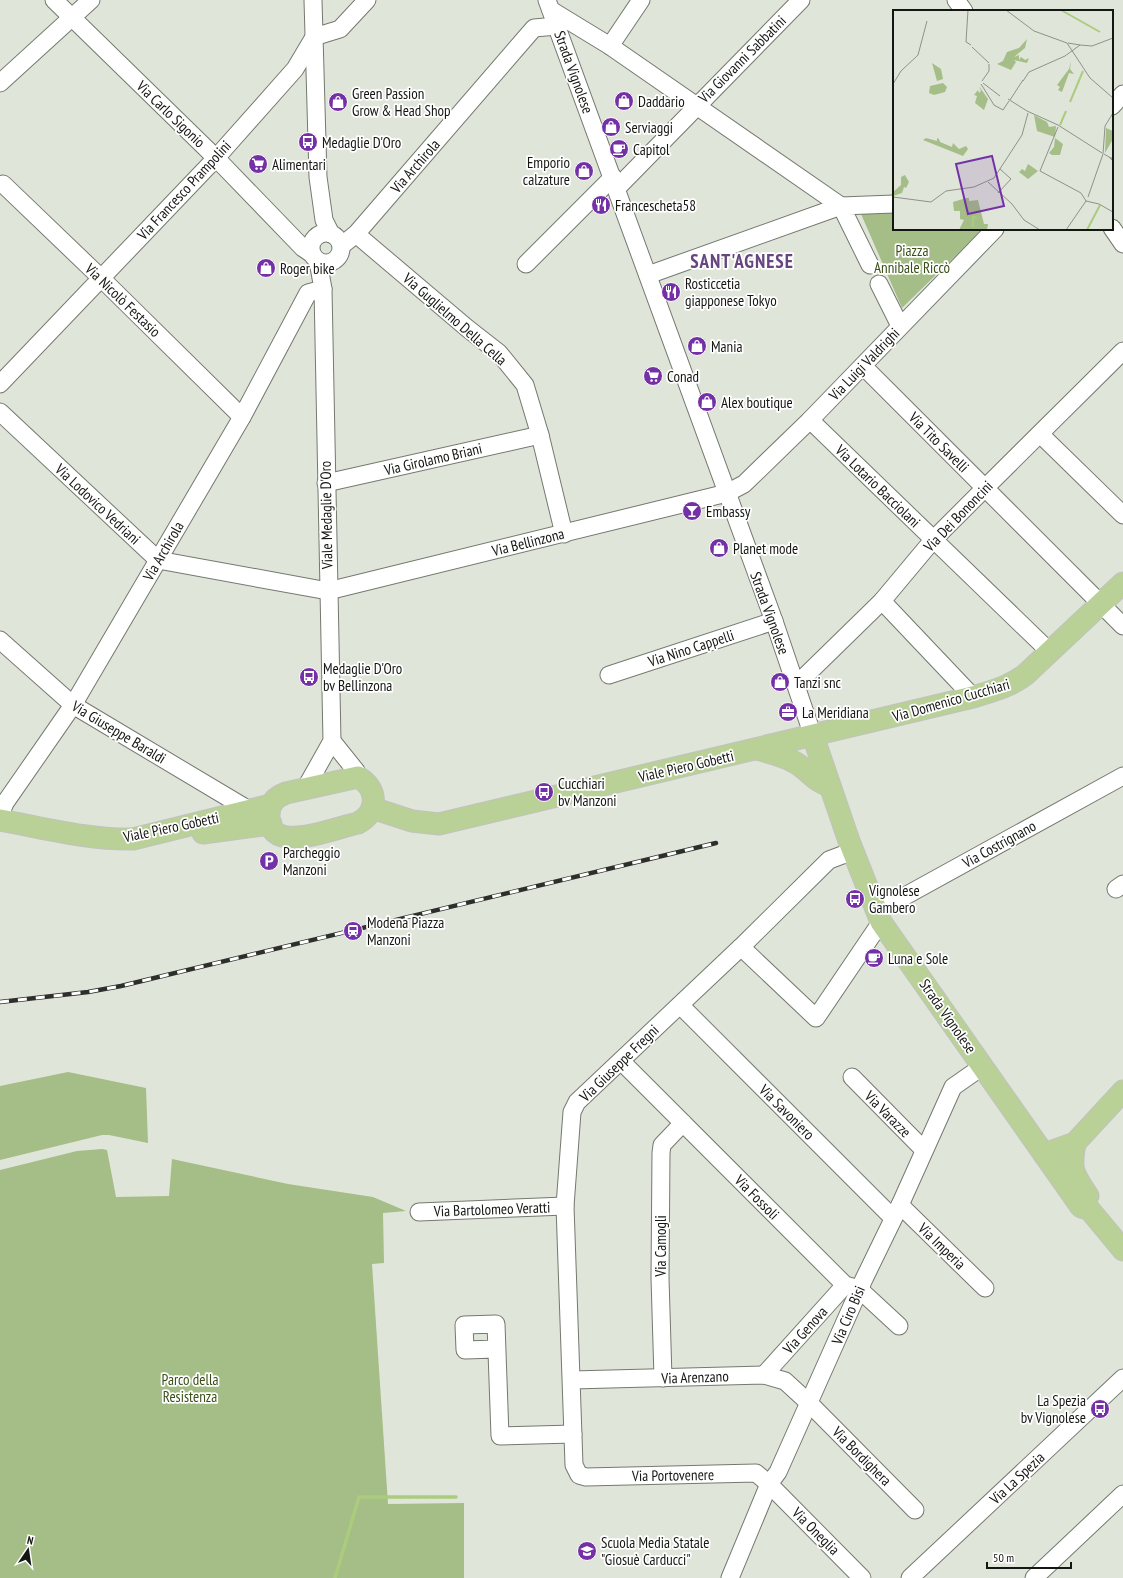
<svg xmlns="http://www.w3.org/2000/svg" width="1123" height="1578" font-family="'PT Sans Narrow',sans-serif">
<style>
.green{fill:#a5bd86}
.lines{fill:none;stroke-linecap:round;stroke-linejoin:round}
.stream{stroke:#abcc7d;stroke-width:3.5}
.minor-casing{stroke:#74796f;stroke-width:19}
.major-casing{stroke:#c2c2c1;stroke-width:23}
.minor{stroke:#fff;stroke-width:17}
.major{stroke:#b9d097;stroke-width:21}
.rail-casing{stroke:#2d2f2a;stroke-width:4.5}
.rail{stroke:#fff;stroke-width:3;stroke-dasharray:9;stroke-linecap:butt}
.labels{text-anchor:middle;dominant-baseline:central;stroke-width:3.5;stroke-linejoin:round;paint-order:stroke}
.street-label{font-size:15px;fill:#141612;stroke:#fff}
.poi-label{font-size:15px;fill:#141612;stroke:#fff;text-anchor:start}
.park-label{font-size:15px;fill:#394e16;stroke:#fff}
.district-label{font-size:19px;font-weight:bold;letter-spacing:1px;fill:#664681;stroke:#fff}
.inset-river{fill:none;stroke:#abcc7d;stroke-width:2}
.inset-road{fill:none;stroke:#8e928a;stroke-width:1}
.view{fill:#7430a5;fill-opacity:0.15;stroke:#7430a5;stroke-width:2}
.inset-edge{fill:none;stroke:#141612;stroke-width:2}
</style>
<rect width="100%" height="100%" fill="#e0e5da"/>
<!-- green -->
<g class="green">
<path d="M894 213V229H983L902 308 861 214Z"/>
<path d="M68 1072 146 1088 148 1143 109 1135H102L0 1160V1086Z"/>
<path d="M102 1149 107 1150 116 1197 169 1196 172 1159 288 1184 373 1197 406 1211 383 1213 384 1263 372 1264 388 1504 464 1503V1578H0V1170L77 1151Z"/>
</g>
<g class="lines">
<!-- stream -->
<path class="stream" d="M335 1578 359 1497H456"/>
<defs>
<g id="minor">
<path d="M54 0 216 158 303 248 312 254"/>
<path d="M313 0 318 177 324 220 331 234"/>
<path d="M547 0 774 621 813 736"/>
<path d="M956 0 964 11"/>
<path d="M551 10 610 46 841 206"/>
<path d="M610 46 641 0"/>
<path d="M0 83 91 0"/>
<path d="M1112 106 1123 94"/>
<path d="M3 184 101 278 242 417"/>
<path d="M617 188 801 0"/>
<path d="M1112 228 1123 244"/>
<circle cx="326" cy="248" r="15"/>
<path d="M356 234 467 328 499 353 525 385 540 435 564 534"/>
<path d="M341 246 356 234 534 28 557 26"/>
<path d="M526 264 613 177"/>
<path d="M870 265 841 206 894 204"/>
<path d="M648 275 841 206"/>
<path d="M879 284 900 326"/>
<path d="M863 366 1123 626"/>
<path d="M0 384 216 158 295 69 314 37 340 29 367 0"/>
<path d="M0 412 158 560 328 591 727 493 744 484 810 420 995 229"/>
<path d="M810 420 1050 652"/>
<path d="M1040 434 1123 515"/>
<path d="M326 483 540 435"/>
<path d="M882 601 973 697"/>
<path d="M0 640 73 705 249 810"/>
<path d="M609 675 774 621"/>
<path d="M796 685 882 601 933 540 985 488 1123 351"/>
<path d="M332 741 356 771 358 777"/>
<path d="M305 789 332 741 323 289 318 261"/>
<path d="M0 815 5 803 73 705 242 417 308 293 323 289"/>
<path d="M853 851 829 860 741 947 577 1102 572 1112 565 1206 574 1465 579 1475 586 1477 756 1473 769 1484 862 1578"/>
<path d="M1116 889 1123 884"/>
<path d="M876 912 1123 776"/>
<path d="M741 947 816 1018 881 922"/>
<path d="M680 1005 893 1218"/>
<path d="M621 1061 845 1285 859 1289 899 1326"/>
<path d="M852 1077 924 1150"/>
<path d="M900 1205 985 1288"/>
<path d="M419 1212 565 1206"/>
<path d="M496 1349 465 1350 464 1325 496 1324 500 1436 573 1434"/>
<path d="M764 1375 845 1285"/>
<path d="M663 1378 660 1278 661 1153 662 1145 683 1123"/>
<path d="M572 1380 764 1375 785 1381 809 1403 915 1510"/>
<path d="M730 1578 769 1484 778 1472 864 1279 900 1205 953 1087 983 1066"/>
<path d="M910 1578 1123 1378"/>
<path d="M1034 1578 1123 1494"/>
</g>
<g id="major">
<path d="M813 736 849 841 881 922 1081 1207 1089 1209 1123 1250"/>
<path d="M757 749C770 753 784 756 796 763 809 771 815 782 830 786"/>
<path d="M358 777C378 788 379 812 358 823 336 827 266 858 269 814 270 802 276 797 286 793Z"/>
<path d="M372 808 412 821 439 824 973 697C992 691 1009 687 1025 675L1123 583"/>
<path d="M0 820C44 828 89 840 133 839L271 805"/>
<path d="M203 833 271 824"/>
<path d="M1075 1143C1070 1171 1073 1173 1088 1196"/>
<path d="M1044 1154 1075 1143 1123 1091"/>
</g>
</defs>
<!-- minor casing -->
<use href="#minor" class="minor-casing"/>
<!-- major casing -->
<use href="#major" class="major-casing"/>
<!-- minor -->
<use href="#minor" class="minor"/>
<!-- major -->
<use href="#major" class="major"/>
<defs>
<path id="rail" d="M0 1002 88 992 121 986 716 843"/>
</defs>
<!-- rail casing -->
<use href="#rail" class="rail-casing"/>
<!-- rail -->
<use href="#rail" class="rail"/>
</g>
<!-- icons -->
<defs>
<symbol id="shop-disc" viewBox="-11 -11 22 22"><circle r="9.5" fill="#7430a5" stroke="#fff"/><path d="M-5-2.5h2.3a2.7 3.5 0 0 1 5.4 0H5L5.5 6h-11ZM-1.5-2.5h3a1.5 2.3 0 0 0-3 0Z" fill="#fff"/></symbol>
<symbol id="bus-disc" viewBox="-11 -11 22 22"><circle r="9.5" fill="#7430a5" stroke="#fff"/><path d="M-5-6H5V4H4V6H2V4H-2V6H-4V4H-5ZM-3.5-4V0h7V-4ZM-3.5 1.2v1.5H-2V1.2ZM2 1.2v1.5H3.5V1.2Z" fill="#fff"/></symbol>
<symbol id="cafe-disc" viewBox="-11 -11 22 22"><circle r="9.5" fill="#7430a5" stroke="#fff"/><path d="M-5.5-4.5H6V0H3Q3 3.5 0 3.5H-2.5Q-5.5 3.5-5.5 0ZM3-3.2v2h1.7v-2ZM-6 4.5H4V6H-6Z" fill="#fff"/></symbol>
<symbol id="supermarket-disc" viewBox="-11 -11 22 22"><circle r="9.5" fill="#7430a5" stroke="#fff"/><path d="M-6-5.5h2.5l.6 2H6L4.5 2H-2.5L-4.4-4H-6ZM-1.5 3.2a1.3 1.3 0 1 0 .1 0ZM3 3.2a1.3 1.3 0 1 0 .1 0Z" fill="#fff"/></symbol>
<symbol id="restaurant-disc" viewBox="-11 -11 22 22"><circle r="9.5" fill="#7430a5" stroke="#fff"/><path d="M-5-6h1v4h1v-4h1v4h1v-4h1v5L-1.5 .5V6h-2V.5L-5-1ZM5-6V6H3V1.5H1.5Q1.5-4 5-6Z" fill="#fff"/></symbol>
<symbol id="bar-disc" viewBox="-11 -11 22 22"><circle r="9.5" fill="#7430a5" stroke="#fff"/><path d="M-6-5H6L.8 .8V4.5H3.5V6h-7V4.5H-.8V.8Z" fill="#fff"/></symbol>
<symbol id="office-disc" viewBox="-11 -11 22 22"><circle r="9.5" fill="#7430a5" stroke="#fff"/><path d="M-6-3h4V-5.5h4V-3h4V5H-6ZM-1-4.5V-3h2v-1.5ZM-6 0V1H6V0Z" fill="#fff"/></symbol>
<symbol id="parking-disc" viewBox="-11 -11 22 22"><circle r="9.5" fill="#7430a5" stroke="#fff"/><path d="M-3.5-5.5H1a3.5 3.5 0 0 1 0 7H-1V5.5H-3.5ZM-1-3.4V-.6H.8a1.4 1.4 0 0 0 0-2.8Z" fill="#fff"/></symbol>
<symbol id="station-disc" viewBox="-11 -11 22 22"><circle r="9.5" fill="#7430a5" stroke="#fff"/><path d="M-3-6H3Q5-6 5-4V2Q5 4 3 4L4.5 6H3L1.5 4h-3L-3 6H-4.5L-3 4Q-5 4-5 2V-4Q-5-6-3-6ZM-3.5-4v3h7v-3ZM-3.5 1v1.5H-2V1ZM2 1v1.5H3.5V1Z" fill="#fff"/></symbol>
<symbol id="school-disc" viewBox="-11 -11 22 22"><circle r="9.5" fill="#7430a5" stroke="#fff"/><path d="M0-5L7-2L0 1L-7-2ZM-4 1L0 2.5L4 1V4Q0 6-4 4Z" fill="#fff"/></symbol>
</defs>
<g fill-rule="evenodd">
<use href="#shop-disc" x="613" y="90" width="22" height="22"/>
<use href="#shop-disc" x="327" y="91" width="22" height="22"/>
<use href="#shop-disc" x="600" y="116" width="22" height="22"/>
<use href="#bus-disc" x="297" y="131" width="22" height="22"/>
<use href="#cafe-disc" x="608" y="138" width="22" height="22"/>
<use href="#supermarket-disc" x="247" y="153" width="22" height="22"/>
<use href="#shop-disc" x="573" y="160" width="22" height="22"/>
<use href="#restaurant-disc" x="590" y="194" width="22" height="22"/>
<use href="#shop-disc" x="255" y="257" width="22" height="22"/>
<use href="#restaurant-disc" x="660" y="281" width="22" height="22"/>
<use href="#shop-disc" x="686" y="335" width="22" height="22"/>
<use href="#supermarket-disc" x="642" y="365" width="22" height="22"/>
<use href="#shop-disc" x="696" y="391" width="22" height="22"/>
<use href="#bar-disc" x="681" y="500" width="22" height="22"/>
<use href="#shop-disc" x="708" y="537" width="22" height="22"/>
<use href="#bus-disc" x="298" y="666" width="22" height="22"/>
<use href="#shop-disc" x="769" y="671" width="22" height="22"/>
<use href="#office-disc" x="777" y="701" width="22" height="22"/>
<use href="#bus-disc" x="533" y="781" width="22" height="22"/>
<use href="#parking-disc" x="258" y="850" width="22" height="22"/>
<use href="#bus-disc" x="844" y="888" width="22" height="22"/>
<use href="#station-disc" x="342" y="920" width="22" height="22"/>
<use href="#cafe-disc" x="863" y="947" width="22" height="22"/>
<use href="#bus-disc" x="1089" y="1398" width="22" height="22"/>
<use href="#school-disc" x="576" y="1540" width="22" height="22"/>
</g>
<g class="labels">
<!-- street labels -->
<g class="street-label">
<text transform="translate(742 59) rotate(-45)">Via Giovanni Sabbatini</text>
<text transform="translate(574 72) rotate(70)">Strada Vignolese</text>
<text transform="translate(171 114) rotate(44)">Via Carlo Sigonio</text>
<text transform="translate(415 166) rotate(-49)">Via Archirola</text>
<text transform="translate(184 190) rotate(-47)">Via Francesco Prampolini</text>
<text transform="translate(123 300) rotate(44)">Via Nicolò Festasio</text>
<text transform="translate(455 319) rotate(41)">Via Guglielmo Della Cella</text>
<text transform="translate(864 364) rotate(-46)">Via Luigi Valdrighi</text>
<text transform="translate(939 442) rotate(45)">Via Tito Savelli</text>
<text transform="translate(433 459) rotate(-13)">Via Girolamo Briani</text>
<text transform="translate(878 486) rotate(44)">Via Lotario Bacciolani</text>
<text transform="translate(98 504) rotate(43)">Via Lodovico Vedriani</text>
<text transform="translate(326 515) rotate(-91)">Viale Medaglie D'Oro</text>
<text transform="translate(958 516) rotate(-46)">Via Dei Bononcini</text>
<text transform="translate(528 542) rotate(-14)">Via Bellinzona</text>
<text transform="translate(163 551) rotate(-60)">Via Archirola</text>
<text transform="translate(770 613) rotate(70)">Strada Vignolese</text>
<text transform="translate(691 648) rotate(-18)">Via Nino Cappelli</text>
<text transform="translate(951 700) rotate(-16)">Via Domenico Cucchiari</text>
<text transform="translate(119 732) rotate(31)">Via Giuseppe Baraldi</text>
<text transform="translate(686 766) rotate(-13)">Viale Piero Gobetti</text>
<text transform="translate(171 827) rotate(-12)">Viale Piero Gobetti</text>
<text transform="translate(999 844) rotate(-29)">Via Costrignano</text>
<text transform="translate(948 1016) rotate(55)">Strada Vignolese</text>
<text transform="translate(619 1063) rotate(-44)">Via Giuseppe Fregni</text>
<text transform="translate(787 1112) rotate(45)">Via Savoniero</text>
<text transform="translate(888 1114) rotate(45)">Via Varazze</text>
<text transform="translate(757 1197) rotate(45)">Via Fossoli</text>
<text transform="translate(492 1209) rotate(-2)">Via Bartolomeo Veratti</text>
<text transform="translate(660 1246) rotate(-90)">Via Camogli</text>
<text transform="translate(942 1246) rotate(44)">Via Imperia</text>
<text transform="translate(848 1315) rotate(-67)">Via Ciro Bisi</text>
<text transform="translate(805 1330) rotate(-48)">Via Genova</text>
<text transform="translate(695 1377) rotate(-2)">Via Arenzano</text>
<text transform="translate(862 1456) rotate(45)">Via Bordighera</text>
<text transform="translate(673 1475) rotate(-1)">Via Portovenere</text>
<text transform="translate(1017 1478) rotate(-43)">Via La Spezia</text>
<text transform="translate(816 1531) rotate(45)">Via Oneglia</text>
</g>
<!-- poi labels -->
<g class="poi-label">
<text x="352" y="93">Green Passion<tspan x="352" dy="17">Grow &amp; Head Shop</tspan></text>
<text x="638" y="101">Daddario</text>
<text x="625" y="127">Serviaggi</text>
<text x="322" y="142">Medaglie D'Oro</text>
<text x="633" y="149">Capitol</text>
<text x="570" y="162" text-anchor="end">Emporio<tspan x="570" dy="17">calzature</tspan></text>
<text x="272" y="164">Alimentari</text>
<text x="615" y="205">Francescheta58</text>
<text x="280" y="268">Roger bike</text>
<text x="685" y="283">Rosticcetia<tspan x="685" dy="17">giapponese Tokyo</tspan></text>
<text x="711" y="346">Mania</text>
<text x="667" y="376">Conad</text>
<text x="721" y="402">Alex boutique</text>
<text x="706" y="511">Embassy</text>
<text x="733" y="548">Planet mode</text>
<text x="323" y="668">Medaglie D'Oro<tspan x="323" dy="17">bv Bellinzona</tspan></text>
<text x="794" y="682">Tanzi snc</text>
<text x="802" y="712">La Meridiana</text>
<text x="558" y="783">Cucchiari<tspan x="558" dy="17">bv Manzoni</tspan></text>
<text x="283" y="852">Parcheggio<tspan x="283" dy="17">Manzoni</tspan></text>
<text x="869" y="890">Vignolese<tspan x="869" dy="17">Gambero</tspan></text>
<text x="367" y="922">Modena Piazza<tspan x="367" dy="17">Manzoni</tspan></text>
<text x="888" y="958">Luna e Sole</text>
<text x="1086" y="1400" text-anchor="end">La Spezia<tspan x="1086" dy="17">bv Vignolese</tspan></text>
<text x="601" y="1542">Scuola Media Statale<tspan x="601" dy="17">"Giosuè Carducci"</tspan></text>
</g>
<!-- park labels -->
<g class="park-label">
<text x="912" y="250">Piazza<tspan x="912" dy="17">Annibale Riccò</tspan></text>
<text x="190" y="1379">Parco della<tspan x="190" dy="17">Resistenza</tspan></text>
</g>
<!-- district labels -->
<g class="district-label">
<text x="742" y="261">SANT'AGNESE</text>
</g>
</g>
<!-- overview -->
<g transform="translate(893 10)">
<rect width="220" height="220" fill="#e0e5da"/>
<path d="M134 29 132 38 121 47 126 45V50L128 47 132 50 136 48 134 53 121 50 123 52 118 60 104 54 110 51 114 42 126 38ZM178 51 177 59 181 64 176 63 169 82 165 80 167 77 164 75 176 59ZM39 53 48 59 50 69 44 71ZM50 73 54 77 52 82 41 85 36 83 37 76ZM86 76 95 89 91 100 82 93 84 86 81 85 85 80 86 83 88 81ZM141 105 154 112 156 117 163 116 162 127 144 121ZM213 118 220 121V129L212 143ZM33 128 44 131V128L46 129 47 132 59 137 60 133 66 139 73 136 75 139 70 146 30 130ZM162 128 170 134 167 145H159L156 143 161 137ZM135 154 145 161 135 169 126 162 129 159 132 161ZM12 165 16 172 13 178 11 177 9 183 0 186V182L8 175V167ZM73 188H76V191L85 190 91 214H95L94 220H66L71 210 67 209V201H61L60 192Z" fill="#a5bd86"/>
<path class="inset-river" d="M168 0 207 22M177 92 190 61M167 115 173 101M80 217V207L84 208M194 220 207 195"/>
<path class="inset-road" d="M75 0 73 32 78 35M113 0 141 21 174 33 197 68 220 88M175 33 187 35M79 37 96 53M89 71 96 61V54M130 71 136 62 172 46 187 35 199 36 220 28M90 73 107 86M0 74 8 61 25 45 34 11M88 74 101 95 110 100 116 91M115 89 134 101 165 115 209 143M117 90 130 70M165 117 147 161 188 183 193 191 206 194 220 202M211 144 216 147 218 148H219V150L216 147M95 172 119 194 131 210 147 220M81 177 101 168 129 125 135 103M105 183 118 169 107 159M0 187 38 192 53 181 81 177M195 187 210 144 212 116 220 103M173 220 193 191"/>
<path class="view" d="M99 146 111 196 75 204 63 154Z"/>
<rect width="220" height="220" class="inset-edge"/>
</g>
<!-- north arrow -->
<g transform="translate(28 1550) rotate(13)" stroke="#ffffff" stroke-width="3" paint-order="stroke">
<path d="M0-3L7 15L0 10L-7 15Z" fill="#141612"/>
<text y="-6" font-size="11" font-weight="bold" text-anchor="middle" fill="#141612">N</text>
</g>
<!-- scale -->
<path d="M987 1562v6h84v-6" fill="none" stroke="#141612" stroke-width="2"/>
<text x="993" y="1562" font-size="12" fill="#141612" stroke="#ffffff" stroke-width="3" paint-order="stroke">50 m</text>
</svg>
